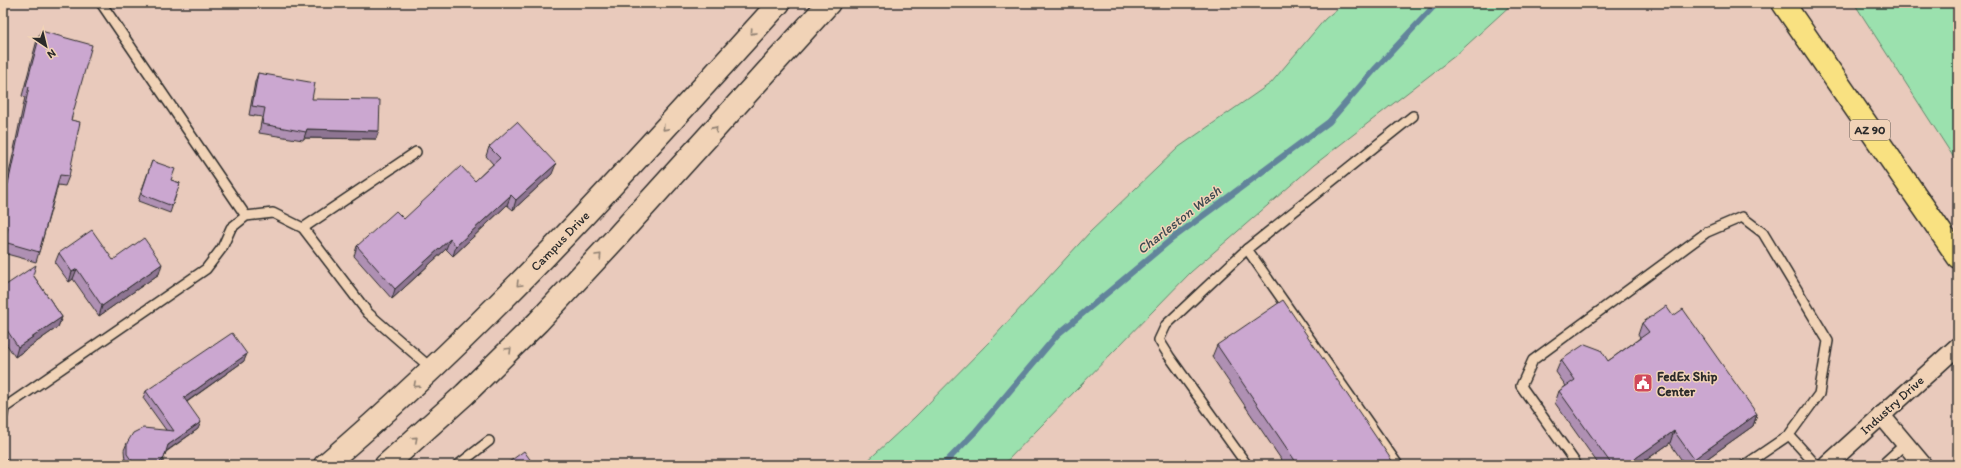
<svg xmlns="http://www.w3.org/2000/svg" width="1961" height="468" font-family="Itim,sans-serif">
<style>
.green{fill:#9be1ae;stroke:#63866c}
.lines{fill:none;stroke-linecap:round;stroke-linejoin:round}
.stream{stroke:#62849b;stroke-width:6}
.service-casing{stroke:#2b2b2b;stroke-width:12}
.minor-casing{stroke:#2b2b2b;stroke-width:20}
.tertiary-casing{stroke:#2b2b2b;stroke-width:25}
.trunk-casing{stroke:#2b2b2b;stroke-width:25}
.service{stroke:#f1d3b7;stroke-width:9}
.minor{stroke:#f1d3b7;stroke-width:17}
.tertiary{stroke:#f1d3b7;stroke-width:22}
.trunk{stroke:#f9e181;stroke-width:22}
.wall{fill:#af90b3;stroke:#2b2b2b}
.shaded-wall{fill:#8e7592;stroke:#2b2b2b}
.building{fill:#cba7d0;stroke:#2b2b2b}
.oneway{stroke:#8e7f71}
.labels{text-anchor:middle;dominant-baseline:central;stroke-width:3;stroke-linejoin:round;paint-order:stroke}
.shield{fill:#f1d3b7;stroke:#665d55;stroke-width:1}
.shield-label{font-size:12px;font-weight:bold;fill:#2b2b2b}
.street-label{font-size:13px;fill:#2b2b2b;stroke:#f1d3b7}
.poi-label{font-size:13px;font-weight:bold;fill:#2b2b2b;stroke:#f1d3b7;text-anchor:start}
.water-label{font-size:14px;font-style:italic;fill:#3d4950;stroke:#f1d3b7}
</style>
<rect width="100%" height="100%" fill="#e9cabc"/>
<filter id="ink" filterUnits="userSpaceOnUse"><feTurbulence type="fractalNoise" baseFrequency=".025" numOctaves="2"/><feDisplacementMap in="SourceGraphic" scale="8" xChannelSelector="R" yChannelSelector="G"/><feConvolveMatrix kernelMatrix="1 2 1 2 8 2 1 2 1" color-interpolation-filters="sRGB"/></filter>
<g filter="url(#ink)">
<!-- green -->
<g class="green">
<path d="M1344 3H1513L1456 55 1314 165 1191 272 1003 465H863L915 417 992 339 1090 232 1179 147 1271 83 1325 19Z"/>
<path d="M1854 3H1958V164Z"/>
</g>
<g class="lines">
<!-- stream -->
<path class="stream" d="M943 465 976 431 1057 335 1173 238 1329 122 1376 68 1437 3"/>
<defs>
<g id="service">
<path d="M101 3 246 216"/>
<path d="M303 228 416 152"/>
<path d="M1247 249 1398 465"/>
<path d="M3 415 4 408 206 269 222 248 231 228 246 216 273 213 303 228 368 313 432 369"/>
<path d="M3 464V465"/>
<path d="M458 465 489 441"/>
<path d="M1247 465 1169 356 1159 340 1166 325 1247 249 1413 116"/>
<path d="M1577 465 1521 386 1533 360 1707 232 1742 217 1763 233 1828 341 1819 394 1789 435 1816 465"/>
<path d="M1745 465 1789 435"/>
<path d="M1882 465 1905 444"/>
</g>
<g id="minor">
<path d="M1881 415 1923 465"/>
<path d="M1827 465 1958 346"/>
</g>
<g id="tertiary">
<path d="M325 465C490 325 634 163 779 3"/>
<path d="M386 465 465 394 538 322 616 238 829 3"/>
</g>
<path id="trunk" d="M1783 3 1958 257"/>
</defs>
<!-- service casing -->
<use href="#service" class="service-casing"/>
<!-- minor casing -->
<use href="#minor" class="minor-casing"/>
<!-- tertiary casing -->
<use href="#tertiary" class="tertiary-casing"/>
<!-- trunk casing -->
<use href="#trunk" class="trunk-casing"/>
<!-- service -->
<use href="#service" class="service"/>
<!-- minor -->
<use href="#minor" class="minor"/>
<!-- tertiary -->
<use href="#tertiary" class="tertiary"/>
<!-- trunk -->
<use href="#trunk" class="trunk"/>
</g>
<!-- wall -->
<g class="wall">
<path d="M41 31 71 120 69 176 65 186 58 185 39 252 36 262 3 253V244L5 238H3V185L7 183 25 97 22 96 37 40Z"/>
<path d="M258 73 312 99 376 139 304 138 303 140 259 133 262 117 249 115 255 82Z"/>
<path d="M489 147 552 174 513 210 507 205 453 256 446 249 392 299 354 256 357 246 404 219 475 181 493 164 486 156Z"/>
<path d="M152 161 171 180 180 183 170 213 138 201Z"/>
<path d="M59 253 113 260 159 274 99 316 73 279 69 282 55 263Z"/>
<path d="M33 275 62 317 58 327 15 357 3 339V287Z"/>
<path d="M1673 316 1757 414 1753 426 1698 465H1685L1670 443 1639 465H1599L1555 403 1559 391 1566 386 1556 372 1561 360 1608 361 1640 338 1638 335 1642 323Z"/>
<path d="M1217 345 1395 465H1285L1212 357Z"/>
<path d="M244 361 187 402 198 429 166 452 161 465H128L125 461 124 450 127 443 166 430 143 398 146 391Z"/>
</g>
<!-- shaded-wall -->
<g class="shaded-wall">
<path d="M307 129 379 131 376 139 304 138Z"/>
<path d="M556 164 552 174 513 210 516 200Z"/>
<path d="M511 195 507 205 453 256 456 246Z"/>
<path d="M450 239 446 249 392 299 395 289Z"/>
<path d="M162 264 159 274 99 316 102 306Z"/>
<path d="M77 269 73 279 69 282 72 272Z"/>
<path d="M62 317 58 327 15 357 18 347Z"/>
<path d="M247 354 244 361 182 405 184 398Z"/>
<path d="M1757 414 1753 426 1698 465H1692L1694 459Z"/>
<path d="M201 422 198 429 165 452 168 445Z"/>
<path d="M1674 431 1670 443 1639 465H1626Z"/>
<path d="M164 458 162 465H157Z"/>
</g>
<!-- building -->
<g class="building">
<path d="M41 31 92 45 71 120 80 122 69 176 60 175 39 252 4 242 8 228 3 227V185L4 182 8 184 29 87 26 86Z"/>
<path d="M258 73 315 83 312 99 380 100 379 131 307 129 306 132 262 124 265 108 252 106Z"/>
<path d="M517 122 556 164 516 200 511 195 456 246 450 239 395 289 357 246 396 211 404 219 461 166 475 181 500 158 489 147Z"/>
<path d="M152 161 175 169 171 180 180 183 172 206 141 194Z"/>
<path d="M92 230 113 260 144 238 162 264 102 306 77 269 72 272 59 253Z"/>
<path d="M36 265 33 275 62 317 18 347 3 324V287Z"/>
<path d="M1283 300 1395 465H1298L1217 345Z"/>
<path d="M1666 306 1673 316 1683 309 1757 414 1694 459 1674 431 1626 465H1612L1559 391 1575 380 1561 360 1585 344 1601 350 1608 361 1649 332 1642 323Z"/>
<path d="M232 333 247 354 184 398 201 422 168 445 164 458 157 465H137L134 464 127 454V443L133 433 143 428 174 431 146 391Z"/>
<path d="M524 451 534 465H505Z"/>
</g>
<!-- one-way arrows -->
<defs><path id="oneway-chevron" d="M-2-3.5L2.5 0L-2 3.5" fill="none" stroke-width="1.6" stroke-linecap="round" stroke-linejoin="round"/></defs>
<g class="oneway">
<use href="#oneway-chevron" transform="translate(753 32) rotate(132)"/>
<use href="#oneway-chevron" transform="translate(665 128) rotate(132)"/>
<use href="#oneway-chevron" transform="translate(715 129) rotate(-48)"/>
<use href="#oneway-chevron" transform="translate(599 256) rotate(-47)"/>
<use href="#oneway-chevron" transform="translate(519 284) rotate(135)"/>
<use href="#oneway-chevron" transform="translate(509 350) rotate(-45)"/>
<use href="#oneway-chevron" transform="translate(416 385) rotate(138)"/>
<use href="#oneway-chevron" transform="translate(415 439) rotate(-42)"/>
</g>
</g>
<!-- icons -->
<defs>
<symbol id="civic-square" viewBox="-11 -11 22 22"><rect x="-9" y="-9" width="18" height="18" rx="4" fill="#d1495b" stroke="#f1d3b7"/><path d="M-.6-6.5H3V-4.5H.6V-3L4-1V1h2V6H-6V1h2V-1L-.6-3ZM-1.2 2.5V6h2.4V2.5Z" fill="#fff"/></symbol>
</defs>
<g fill-rule="evenodd">
<use href="#civic-square" x="1632" y="372" width="22" height="22"/>
</g>
<g class="labels">
<!-- shield labels -->
<rect class="shield" x="1850" y="120" width="40" height="20" rx="3"/>
<g class="shield-label">
<text x="1870" y="130">AZ 90</text>
</g>
<!-- street labels -->
<g class="street-label">
<text transform="translate(560 241) rotate(-46)">Campus Drive</text>
<text transform="translate(1892 405) rotate(-42)">Industry Drive</text>
</g>
<!-- poi labels -->
<g class="poi-label">
<text x="1657" y="376">FedEx Ship<tspan x="1657" dy="15">Center</tspan></text>
</g>
<!-- water labels -->
<g class="water-label">
<text transform="translate(1179 220) rotate(-38)">Charleston Wash</text>
</g>
</g>
<!-- margin -->
<rect width="1961" height="468" fill="none" stroke="#f1d3b7" stroke-width="16"/>
<rect x="8" y="8" width="1945" height="452" fill="none" stroke="#2b2b2b" stroke-width="1.5" filter="url(#ink)"/>
<!-- north arrow -->
<g transform="translate(46 46) rotate(145)" stroke="#f1d3b7" stroke-width="3" paint-order="stroke">
<path d="M0-3L7 15L0 10L-7 15Z" fill="#2b2b2b"/>
<text y="-6" font-size="11" font-weight="bold" text-anchor="middle" fill="#2b2b2b">N</text>
</g>
</svg>
